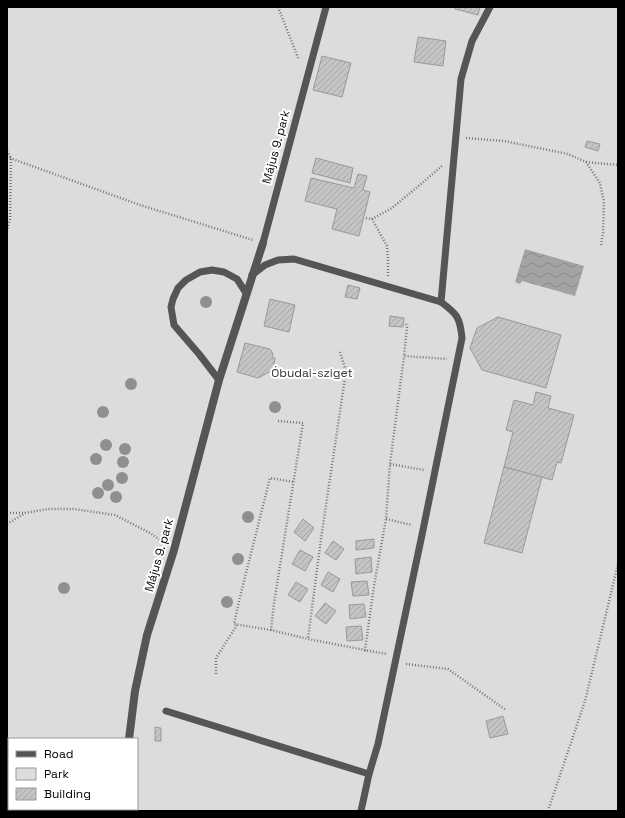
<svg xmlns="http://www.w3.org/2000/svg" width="625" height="818" font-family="'Space Grotesk',sans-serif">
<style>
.green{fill:#dcdcdc;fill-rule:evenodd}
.water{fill:url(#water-waves)}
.building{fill:url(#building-hatch);stroke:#999}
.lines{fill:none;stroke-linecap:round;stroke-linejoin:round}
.path{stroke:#777;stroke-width:2.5;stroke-dasharray:1 2;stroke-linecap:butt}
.lane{stroke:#555;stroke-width:7}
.street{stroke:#555;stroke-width:8}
.tree{fill:#8f8f8f}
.labels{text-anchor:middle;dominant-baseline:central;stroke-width:4;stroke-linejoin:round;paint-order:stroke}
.street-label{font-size:12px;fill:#000;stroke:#fff}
.park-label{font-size:12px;fill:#333;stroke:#fff}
</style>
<defs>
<pattern id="water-waves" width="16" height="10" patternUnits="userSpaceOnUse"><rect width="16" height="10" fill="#a3a3a3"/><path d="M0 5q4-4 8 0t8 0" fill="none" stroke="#8b8b8b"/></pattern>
<pattern id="building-hatch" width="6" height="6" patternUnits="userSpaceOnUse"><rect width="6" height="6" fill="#c4c4c4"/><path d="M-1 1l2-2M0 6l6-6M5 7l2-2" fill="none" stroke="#a7a7a7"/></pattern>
</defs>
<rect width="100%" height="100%" fill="#fff"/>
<!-- green -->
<path class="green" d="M7 7H618V811H7ZM9 739H137V809H9Z"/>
<!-- water -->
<path class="water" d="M525 249 584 266 575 296 522 281 520 284 515 282Z"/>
<!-- building -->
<g class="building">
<path d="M455 7H480L478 15 455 9Z"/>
<path d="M418 37 446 41 443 66 414 62Z"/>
<path d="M322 56 351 63 342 97 313 90Z"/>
<path d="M587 141 600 144 598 151 585 147Z"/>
<path d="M316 158 353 168 350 183 312 173Z"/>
<path d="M358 174 367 176 363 190 370 192 359 236 332 229 337 209 305 201 311 178 354 188Z"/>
<path d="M348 285 360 288 357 299 345 297Z"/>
<path d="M270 299 295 305 289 332 264 326Z"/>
<path d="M390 316 404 318 403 327 389 326Z"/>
<path d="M498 317 561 335 546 388 482 370 470 348 477 328Z"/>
<path d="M245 343 270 349 273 354 272 358H275L273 370 258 378 237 372Z"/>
<path d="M536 392 551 396 548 408 574 415 561 463 557 462 552 480 504 467 513 432 506 430 514 400 533 405Z"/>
<path d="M504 467 542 477 522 553 484 543Z"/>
<path d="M303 519 314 528 305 541 294 532Z"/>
<path d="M374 539V548L356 550V541Z"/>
<path d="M333 541 344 549 336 560 325 553Z"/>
<path d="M300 550 313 557 305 571 292 564Z"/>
<path d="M371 557 372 572 356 574 355 559Z"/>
<path d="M328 572 340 579 333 592 321 585Z"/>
<path d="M367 581 369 595 353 596 351 582Z"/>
<path d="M296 582 308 589 300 602 288 595Z"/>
<path d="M325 603 336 611 326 624 315 616Z"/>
<path d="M364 604 366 617 350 619 349 605Z"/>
<path d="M361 626 363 640 347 641 346 627Z"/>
<path d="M503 716 508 734 490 738 486 721Z"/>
<path d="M155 727 161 728V741H155Z"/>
</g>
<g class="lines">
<!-- path -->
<g class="path">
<path d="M278 7 299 60"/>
<path d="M466 138 504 141 568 154 586 162 600 183 604 202 603 233 601 245"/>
<path d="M7 151 11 158 10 219 7 231"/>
<path d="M7 157 140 205 253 240"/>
<path d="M586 162 618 165"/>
<path d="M366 218 372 219 387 246 388 260V276"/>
<path d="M372 219 392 208 421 184 443 165"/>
<path d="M406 324 407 327 404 356 447 359"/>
<path d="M340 352 346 371 321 539 308 639 365 650 374 586 386 519 390 464 404 356"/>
<path d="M278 421 303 423 274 603 271 630 308 639"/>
<path d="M390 464 424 470"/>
<path d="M7 513H24"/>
<path d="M386 519 412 525"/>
<path d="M7 524 25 513 48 509H74L115 515 150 533 163 542"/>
<path d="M271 630 234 624 240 597 270 478 294 482"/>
<path d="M364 650 387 654"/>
<path d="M406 664 448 669 506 710"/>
<path d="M216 674V658L237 625"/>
<path d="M7 781H9"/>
<path d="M548 811 585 701 618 564"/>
</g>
<!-- lane -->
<g class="lane">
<path d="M263 243 326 7"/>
<path d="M252 275 265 265 278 260 294 259 441 302C457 314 460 317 462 338L423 530 378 744 369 774"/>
<path d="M441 302 461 79 472 41 490 7"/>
<path d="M219 380 199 354 174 325 171 307 173 299 178 288 186 280 200 272 212 270 224 272 237 279 246 293"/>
<path d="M166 711 369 774 361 811"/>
</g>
<!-- street -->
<g class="street">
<path d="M129 739 135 691 147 635 174 550 219 380 263 243"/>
<path d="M134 809V811"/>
</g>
</g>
<!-- trees -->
<g class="tree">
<circle cx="206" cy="302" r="6"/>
<circle cx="131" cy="384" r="6"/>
<circle cx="275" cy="407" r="6"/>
<circle cx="103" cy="412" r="6"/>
<circle cx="106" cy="445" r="6"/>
<circle cx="125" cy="449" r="6"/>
<circle cx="96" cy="459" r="6"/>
<circle cx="123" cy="462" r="6"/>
<circle cx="122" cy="478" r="6"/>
<circle cx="108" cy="485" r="6"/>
<circle cx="98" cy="493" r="6"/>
<circle cx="116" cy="497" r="6"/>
<circle cx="248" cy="517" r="6"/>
<circle cx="238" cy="559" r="6"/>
<circle cx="64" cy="588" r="6"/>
<circle cx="227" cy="602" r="6"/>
</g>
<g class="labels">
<!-- street labels -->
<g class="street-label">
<text transform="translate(276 147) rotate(-75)">Május 9. park</text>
<text transform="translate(159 555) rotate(-74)">Május 9. park</text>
</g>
<!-- park labels -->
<g class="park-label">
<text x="312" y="373">Óbudai-sziget</text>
</g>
</g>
<!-- border -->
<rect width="625" height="818" fill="none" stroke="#000000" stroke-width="16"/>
<!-- legend -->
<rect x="8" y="738" width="130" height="72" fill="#ffffff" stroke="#999999"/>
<rect x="16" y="751" width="20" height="6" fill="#555555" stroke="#999999"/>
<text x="44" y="758" font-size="12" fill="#000000">Road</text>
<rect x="16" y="768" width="20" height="12" fill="#dcdcdc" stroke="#999999"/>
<text x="44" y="778" font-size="12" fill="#000000">Park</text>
<rect x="16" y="788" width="20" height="12" fill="url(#building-hatch)" stroke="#999999"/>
<text x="44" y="798" font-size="12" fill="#000000">Building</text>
</svg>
